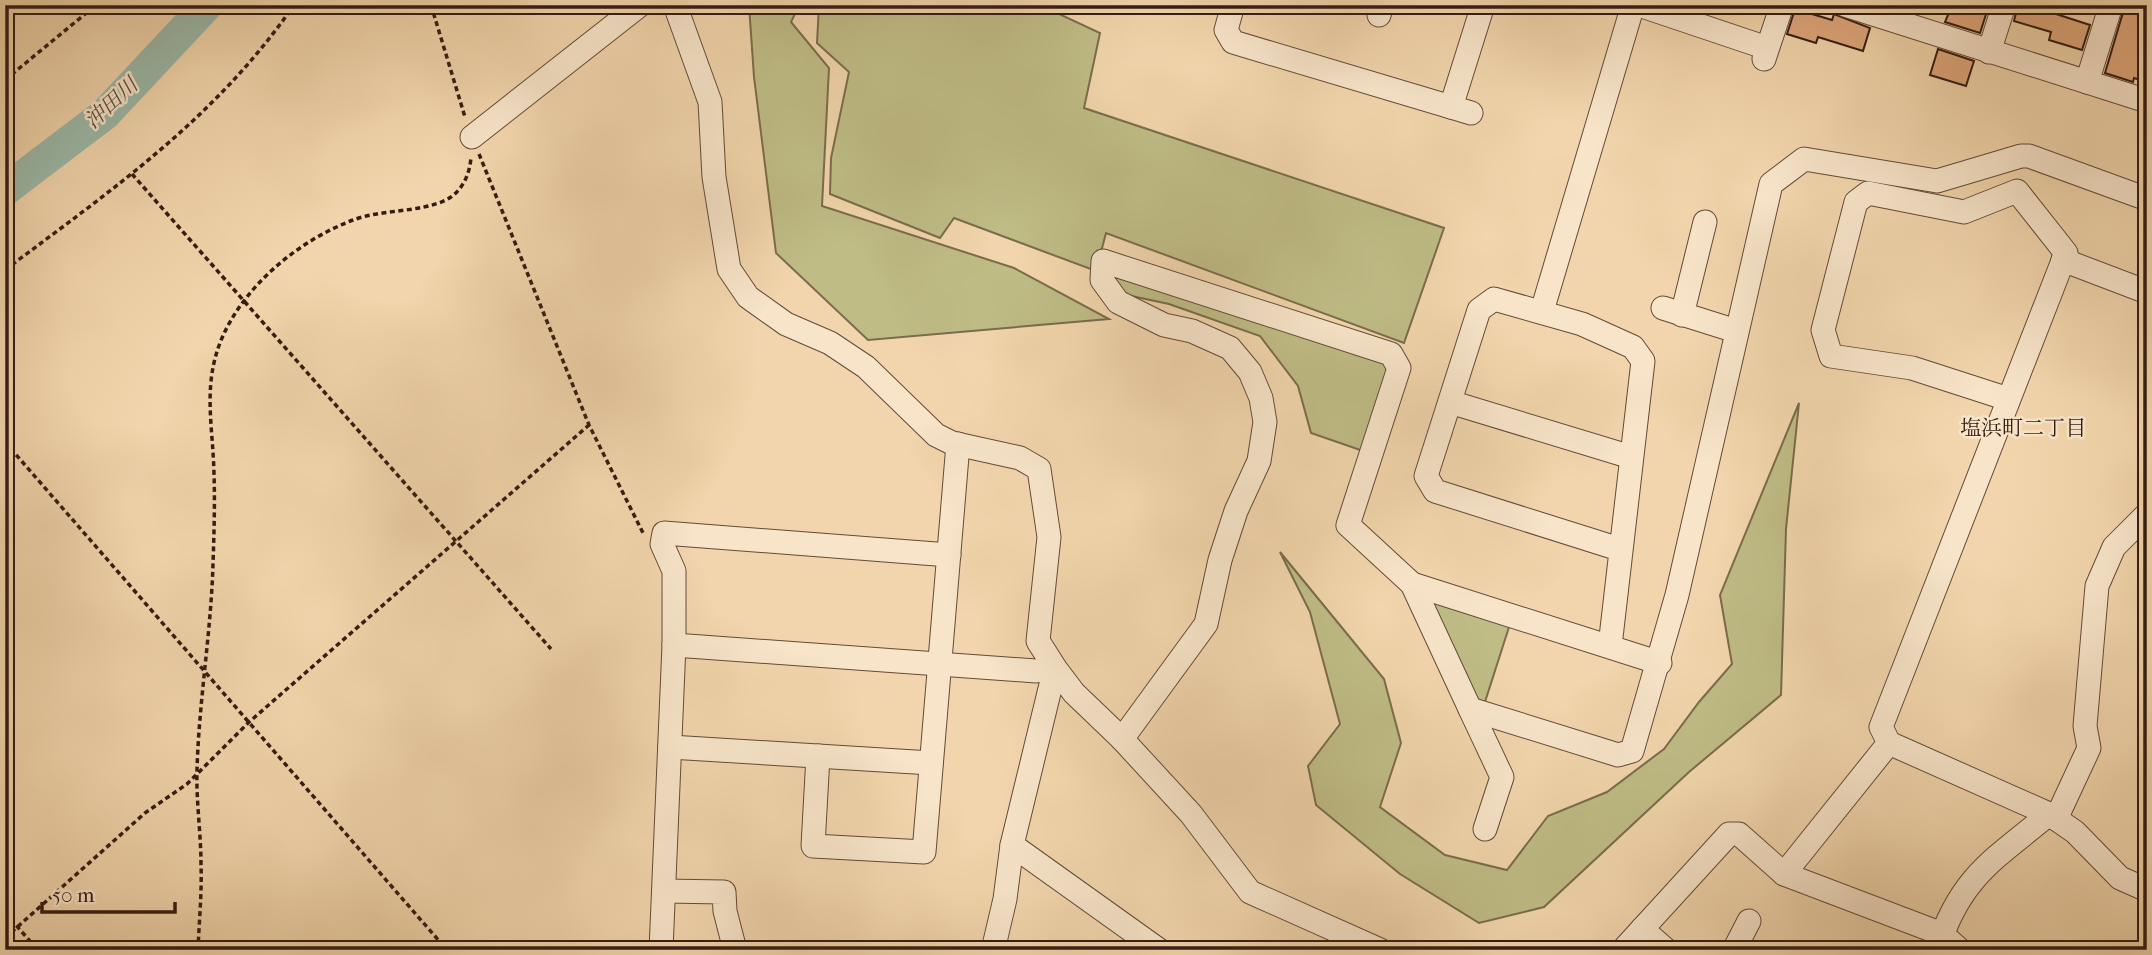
<svg xmlns="http://www.w3.org/2000/svg" width="2152" height="955" font-family="'IM FELL French Canon','Noto Serif JP',serif">
<style>
.green{fill:#bfbc86;stroke:#7a6c4c;stroke-width:2}
.lines{fill:none;stroke-linecap:round;stroke-linejoin:round}
.river{stroke:#9bb9a9;stroke-width:32}
.building{fill:#dfa77c;stroke:#351c12;stroke-width:2}
.minor-casing{stroke:#644a38;stroke-width:25}
.path{stroke:#351c12;stroke-width:3.5;stroke-dasharray:5 3.5;stroke-linecap:butt}
.minor{stroke:#f7e4c9;stroke-width:23}
.labels{text-anchor:middle;dominant-baseline:central;stroke-width:5;stroke-linejoin:round;paint-order:stroke}
.water-label{font-size:21px;font-style:italic;fill:#544b3f;stroke:#f7e4c9}
.neighbourhood-label{font-size:21px;fill:#351c12;stroke:#f7e4c9}
</style>
<rect width="100%" height="100%" fill="#f2d5ac"/>
<filter id="stains"><feTurbulence type="fractalNoise" baseFrequency=".00286" numOctaves="4"/><feColorMatrix values="0 0 0 0 .2 0 0 0 0 .09 0 0 0 0 .02 0 0 0 .5 -.17"/></filter>
<radialGradient id="worn" r=".72"><stop offset=".6" stop-color="#630" stop-opacity="0"/><stop offset="1" stop-color="#630" stop-opacity=".3"/></radialGradient>
<!-- green -->
<g class="green">
<path d="M749 5H799L791 22 829 68 822 206 1014 268 1109 319 868 340 776 253 754 77Z"/>
<path d="M819 5H1040L1100 33 1084 108 1444 228 1404 343 1106 233 1096 271 954 218 940 238 830 194 831 158 849 72 817 43Z"/>
<path d="M1112 271 1383 358 1390 369 1363 451 1311 433 1298 386 1260 336 1169 304 1122 294 1109 278Z"/>
<path d="M1799 403 1786 529 1781 695 1689 772 1544 907 1479 923 1400 874 1316 805 1308 766 1340 724 1310 612 1280 552 1384 679 1401 743 1380 807 1445 855 1507 870 1548 816 1607 792 1664 749 1699 702 1732 664 1720 595Z"/>
<path d="M1434 600 1510 624 1484 705 1477 703 1430 604Z"/>
</g>
<g class="lines">
<!-- river -->
<path class="river" d="M5 190 105 114 207 5"/>
</g>
<!-- building -->
<g class="building">
<path d="M1952 5H1989L1980 33 1945 22Z"/>
<path d="M2018 5H2055L2053 13 2090 25 2082 50 2049 40 2051 32 2014 21Z"/>
<path d="M1795 9 1832 20 1834 14 1870 28 1863 51 1818 37 1816 43 1787 34Z"/>
<path d="M2124 9 2147 16V40L2143 54 2147 55V82L2134 78 2133 82 2105 73Z"/>
<path d="M1938 49 1974 61 1966 86 1930 75Z"/>
</g>
<g class="lines">
<defs>
<g id="minor">
<path d="M675 5 710 102 714 177 729 269 748 297 786 324 830 343 866 367 936 435 952 443 1020 458 1039 469 1049 537 1038 641 1055 668 1074 693 1122 739 1191 814 1250 892 1380 950"/>
<path d="M1233 5 1226 30 1233 42 1451 107 1483 5"/>
<path d="M1639 5 1767 48"/>
<path d="M1845 5 2147 101"/>
<path d="M1379 15 1382 5"/>
<path d="M1989 52 2004 5"/>
<path d="M1764 59 1782 5"/>
<path d="M2087 82 2111 5"/>
<path d="M1451 107 1471 113"/>
<path d="M472 137 640 5"/>
<path d="M2063 260 2147 292"/>
<path d="M1663 308 1736 331"/>
<path d="M1542 311 1633 5"/>
<path d="M1682 315 1705 222"/>
<path d="M2008 399 1912 368 1831 356 1823 330 1856 202 1868 193 1964 212 2017 191 2066 253 1881 727 1889 743 2049 814 2075 832 2120 878 2147 890"/>
<path d="M1450 402 1631 457"/>
<path d="M1412 584 1660 663"/>
<path d="M674 645 1036 671 1055 668 1012 845 1005 899 993 950"/>
<path d="M1610 646 1643 361 1633 347 1582 324 1494 299 1479 310 1426 476 1435 491 1619 549"/>
<path d="M1470 709 1502 777 1485 829"/>
<path d="M1122 739 1206 624 1220 560 1236 511 1259 461 1265 422 1261 398 1250 372 1230 348 1192 331 1164 325 1118 302 1102 280 1103 261 1391 354 1399 368 1348 525 1412 584 1470 709 1618 755 1632 751 1677 595 1771 184 1804 159 1937 181 2021 156H2029L2147 199"/>
<path d="M670 747 931 763"/>
<path d="M818 756 813 846 924 852 958 444"/>
<path d="M2056 819 2089 748 2085 726 2097 586 2114 547 2147 514"/>
<path d="M1012 845 1159 950"/>
<path d="M1784 874 1889 743"/>
<path d="M664 891 724 892 725 911 735 950"/>
<path d="M1642 929 1666 950"/>
<path d="M1938 947C1961 876 1995 859 2049 814"/>
<path d="M661 950 674 645V571L662 544 664 533 949 555"/>
<path d="M1623 950 1729 834H1739L1784 874 1942 934 1960 950"/>
<path d="M1734 950 1749 921"/>
</g>
</defs>
<!-- minor casing -->
<use href="#minor" class="minor-casing"/>
<!-- path -->
<g class="path">
<path d="M431 5 465 117"/>
<path d="M5 80 96 5"/>
<path d="M479 154 589 425 644 535"/>
<path d="M132 174 551 649"/>
<path d="M5 270C114 188 215 119 294 5"/>
<path d="M5 442 447 950"/>
<path d="M5 913 38 950"/>
<path d="M5 938 145 813 187 784 248 723 589 425"/>
<path d="M198 950C199 922 202 893 201 865 201 833 196 801 197 770 199 700 211 633 213 564 214 534 215 504 214 474 213 425 202 385 222 338 245 285 298 241 353 220 382 209 418 213 446 200 462 192 470 174 471 157"/>
</g>
<!-- minor -->
<use href="#minor" class="minor"/>
</g>
<g class="labels">
<!-- water labels -->
<g class="water-label">
<text transform="translate(111 103) rotate(-43)">沖田川</text>
</g>
<!-- neighbourhood labels -->
<g class="neighbourhood-label">
<text x="2023" y="428">塩浜町二丁目</text>
</g>
</g>
<!-- margin -->
<rect width="2152" height="955" fill="none" stroke="#f2d5ac" stroke-width="28"/>
<rect x="7" y="7" width="2138" height="941" fill="none" stroke="#351c12" stroke-width="3.5"/>
<rect x="14" y="14" width="2124" height="927" fill="none" stroke="#351c12" stroke-width="2"/>
<!-- scale -->
<path d="M42 902v10h133v-10" fill="none" stroke="#351c12" stroke-width="3.5"/>
<text x="52" y="902" font-size="21" fill="#351c12" stroke="#f7e4c9" stroke-width="5" paint-order="stroke">50 m</text>
<rect width="100%" height="100%" filter="url(#stains)"/>
<rect width="100%" height="100%" fill="url(#worn)"/>
</svg>
